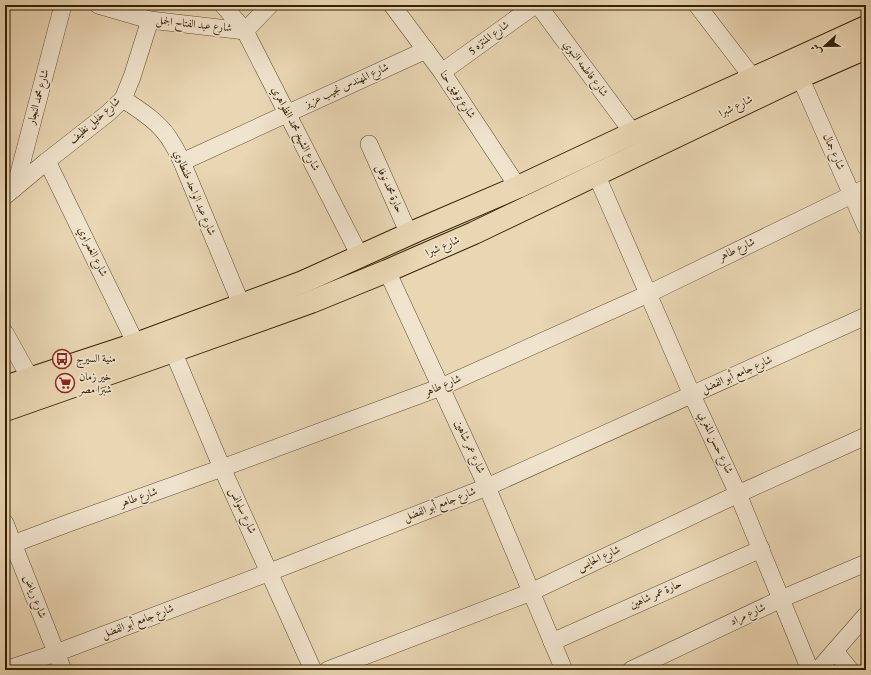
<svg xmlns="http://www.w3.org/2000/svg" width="871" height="675" font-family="Vollkorn,Amiri,serif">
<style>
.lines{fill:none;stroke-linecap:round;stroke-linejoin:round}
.minor-casing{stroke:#614e30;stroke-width:18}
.primary-casing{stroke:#342004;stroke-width:24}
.minor{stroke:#f1e4ce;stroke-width:17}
.primary{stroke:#e9d6b3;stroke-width:22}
.labels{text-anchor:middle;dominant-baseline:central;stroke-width:3.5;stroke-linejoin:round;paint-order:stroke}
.street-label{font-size:11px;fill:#342004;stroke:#f1e4ce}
.poi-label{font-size:11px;fill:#342004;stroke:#f1e4ce;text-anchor:start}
</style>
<rect width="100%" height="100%" fill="#e9d6b3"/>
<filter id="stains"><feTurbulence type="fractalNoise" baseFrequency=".005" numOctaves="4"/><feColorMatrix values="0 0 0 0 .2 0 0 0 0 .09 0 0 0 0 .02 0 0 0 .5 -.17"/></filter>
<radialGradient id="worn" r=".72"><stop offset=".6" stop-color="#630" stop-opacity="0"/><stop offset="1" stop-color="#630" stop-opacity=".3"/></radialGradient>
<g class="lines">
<defs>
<g id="minor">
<path d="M98 5 150 20 245 31 270 5"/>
<path d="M223 5 245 31 360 256"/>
<path d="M392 5 442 72 518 187"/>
<path d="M538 5 633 133"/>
<path d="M697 5 753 78"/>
<path d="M442 72 535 5"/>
<path d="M800 77 866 227"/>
<path d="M123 99C141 111 161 123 172 143 176 149 179 156 182 162L241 304"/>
<path d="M369 144 409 234"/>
<path d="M47 161 136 344"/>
<path d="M182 162 426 50"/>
<path d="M596 174 692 395 738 494 810 670"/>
<path d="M15 188 63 5"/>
<path d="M5 196 47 161 107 114 123 99 132 77 150 20"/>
<path d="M387 271 487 487 564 670"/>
<path d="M5 333 30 378"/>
<path d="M173 351 222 468 313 670"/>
<path d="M5 523 63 670"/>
<path d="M5 547 66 524 222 468 441 387 648 294 866 188"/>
<path d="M552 642 761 549"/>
<path d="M835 651 850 670"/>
<path d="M5 670 56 653 270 572 487 487 866 316"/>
<path d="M328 670 531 592 738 494 866 436"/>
<path d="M631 670 781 599 866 563"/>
<path d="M818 670 866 615"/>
</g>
<g id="primary">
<path d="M5 387 136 344 303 282 418 230 518 187 633 133 866 27"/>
<path d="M5 410 173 351 311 302 387 271 474 233 800 77 866 48"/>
</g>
</defs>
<!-- minor casing -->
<use href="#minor" class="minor-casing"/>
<!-- primary casing -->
<use href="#primary" class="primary-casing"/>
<!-- minor -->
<use href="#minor" class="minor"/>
<!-- primary -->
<use href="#primary" class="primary"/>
</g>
<!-- icons -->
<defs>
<symbol id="bus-ring" viewBox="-11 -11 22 22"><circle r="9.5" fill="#f1e4ce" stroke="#8f2418" stroke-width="1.5"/><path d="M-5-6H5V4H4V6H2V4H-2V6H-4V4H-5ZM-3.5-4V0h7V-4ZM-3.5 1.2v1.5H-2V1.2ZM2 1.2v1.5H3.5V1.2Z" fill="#8f2418"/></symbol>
<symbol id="supermarket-ring" viewBox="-11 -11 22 22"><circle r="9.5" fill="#f1e4ce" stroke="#8f2418" stroke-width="1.5"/><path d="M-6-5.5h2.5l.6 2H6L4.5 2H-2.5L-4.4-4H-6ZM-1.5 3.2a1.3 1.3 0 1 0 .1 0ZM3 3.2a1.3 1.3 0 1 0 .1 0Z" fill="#8f2418"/></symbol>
</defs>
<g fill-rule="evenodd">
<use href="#bus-ring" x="51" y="348" width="22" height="22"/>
<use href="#supermarket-ring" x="54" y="372" width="22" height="22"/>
</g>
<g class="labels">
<!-- street labels -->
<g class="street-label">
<text transform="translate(194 25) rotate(6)">شارع عبد الفتاح الجمل</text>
<text transform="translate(489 38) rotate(-36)">شارع المنتزه 5</text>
<text transform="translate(585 69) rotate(53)">شارع فاطمه النبوي</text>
<text transform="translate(347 86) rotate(-25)">شارع المهندس نجيب عزيز</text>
<text transform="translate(457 95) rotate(56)">شارع توفيق حنا</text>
<text transform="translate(39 97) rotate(-75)">شارع محمد النجار</text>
<text transform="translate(736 107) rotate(-26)">شارع شبرا</text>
<text transform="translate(95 121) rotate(-41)">شارع خليل نظيف</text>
<text transform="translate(295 129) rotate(63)">شارع الشيخ محمد الظواهري</text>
<text transform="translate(833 152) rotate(66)">شارع جمال</text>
<text transform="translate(389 189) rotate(66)">حارة محمد نوفل</text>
<text transform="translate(194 193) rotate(67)">شارع عبد الواحد طنطاوي</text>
<text transform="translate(443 247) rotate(-24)">شارع شبرا</text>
<text transform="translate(737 250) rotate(-26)">شارع طاهر</text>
<text transform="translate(92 252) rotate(64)">شارع الغمراوي</text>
<text transform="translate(737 375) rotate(-24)">شارع جامع أبو الفضل</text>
<text transform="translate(443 386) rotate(-23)">شارع طاهر</text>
<text transform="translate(715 443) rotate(65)">شارع حسن المغربي</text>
<text transform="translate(469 447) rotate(65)">شارع عمر شاهين</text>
<text transform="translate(139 498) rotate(-19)">شارع طاهر</text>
<text transform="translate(440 505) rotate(-21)">شارع جامع أبو الفضل</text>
<text transform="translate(242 511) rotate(65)">شارع سلوانس</text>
<text transform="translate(599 559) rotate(-25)">شارع الحايس</text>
<text transform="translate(656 595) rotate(-24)">حارة عمر شاهين</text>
<text transform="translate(34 597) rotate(68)">شارع رياض</text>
<text transform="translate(748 615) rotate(-25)">شارع مراد</text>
<text transform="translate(138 622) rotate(-21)">شارع جامع أبو الفضل</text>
</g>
<!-- poi labels -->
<g class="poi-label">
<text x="76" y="359">منية السيرج</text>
<text x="79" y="377">خير زمان<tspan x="79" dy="13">شبرا مصر</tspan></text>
</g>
</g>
<!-- margin -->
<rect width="871" height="675" fill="none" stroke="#e9d6b3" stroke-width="20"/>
<rect x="6" y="6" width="859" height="663" fill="none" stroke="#342004" stroke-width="2"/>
<rect x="10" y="10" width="851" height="655" fill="none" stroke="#342004"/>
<!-- north arrow -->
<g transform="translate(825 46) rotate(248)" stroke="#f1e4ce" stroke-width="3" paint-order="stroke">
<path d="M0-3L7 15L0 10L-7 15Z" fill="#342004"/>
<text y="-6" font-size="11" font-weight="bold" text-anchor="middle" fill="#342004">ش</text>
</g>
<rect width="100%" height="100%" filter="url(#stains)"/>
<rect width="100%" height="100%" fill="url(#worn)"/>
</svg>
